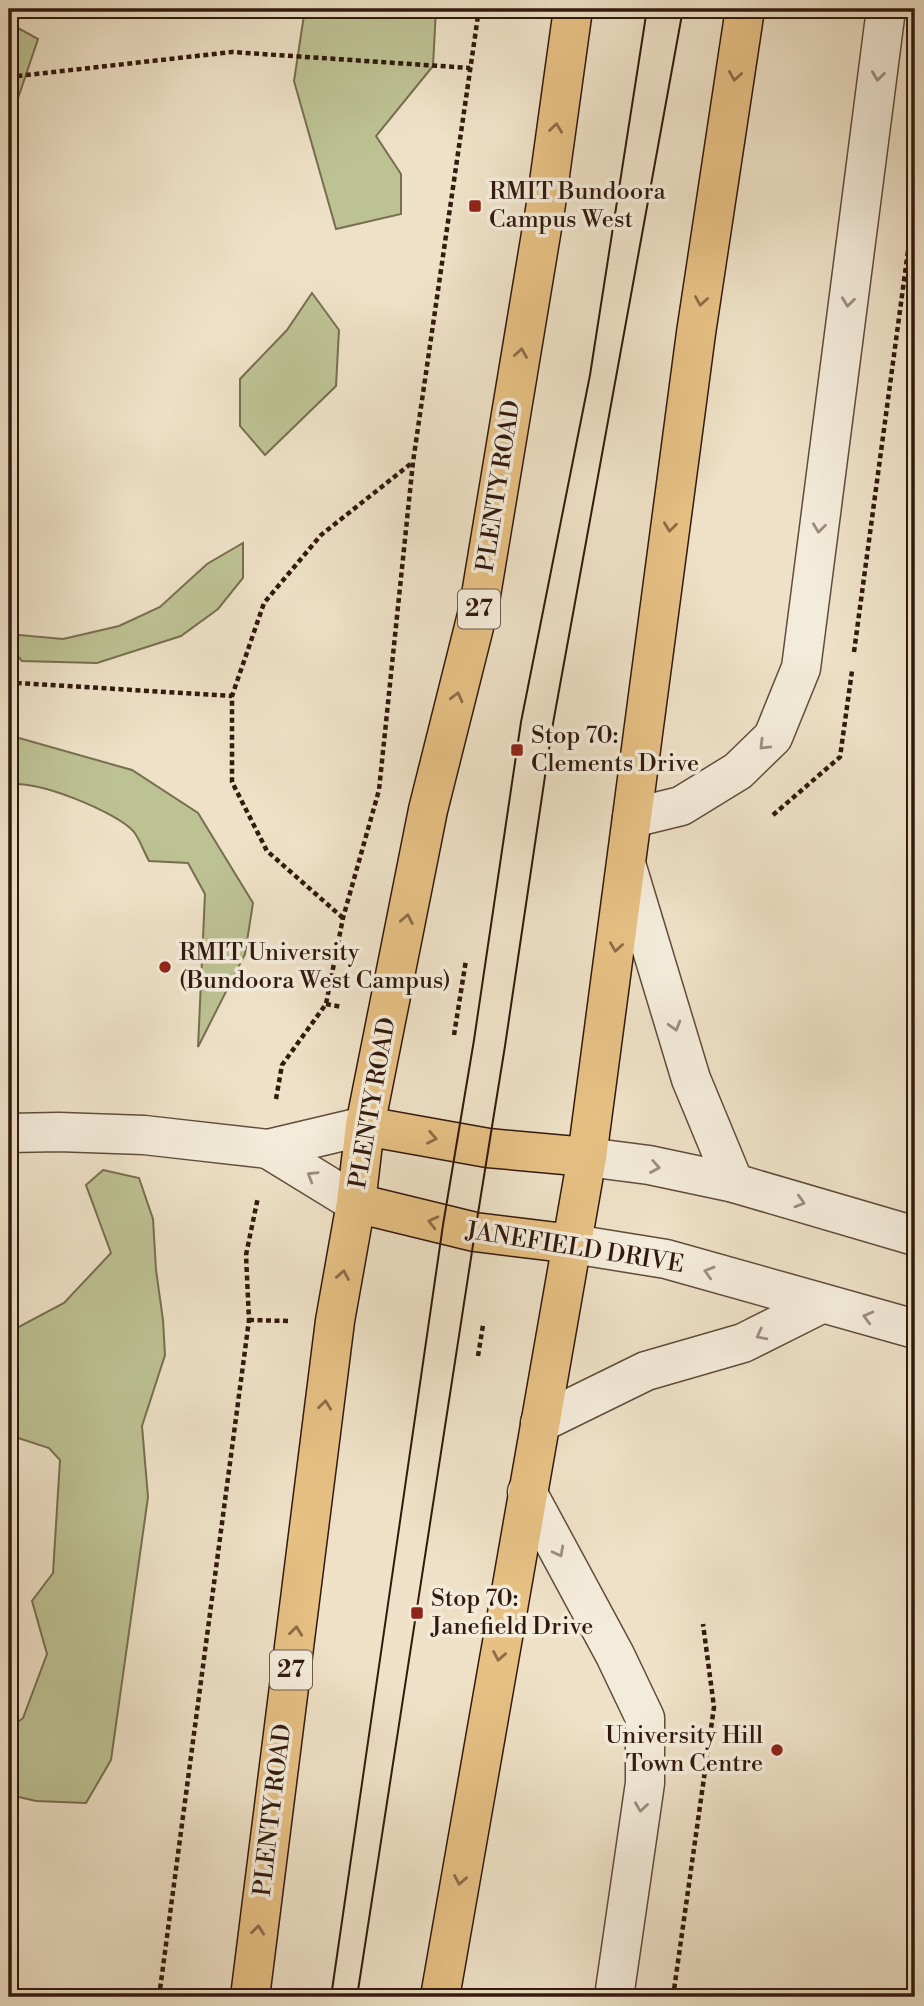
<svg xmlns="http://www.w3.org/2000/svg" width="924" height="2006" font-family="'Libre Bodoni',serif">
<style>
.green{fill:#bdc293;stroke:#786e50;stroke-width:2}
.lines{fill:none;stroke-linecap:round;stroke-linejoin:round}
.minor-casing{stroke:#614b3c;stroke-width:41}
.highway-casing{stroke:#32190e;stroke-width:41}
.path{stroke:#32190e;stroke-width:4.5;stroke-dasharray:5 3.5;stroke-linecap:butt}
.minor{stroke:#f4ecdb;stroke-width:38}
.highway{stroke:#e7c084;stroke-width:38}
.tram{stroke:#32190e;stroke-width:2}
.oneway{stroke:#8c6c49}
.oneway2{stroke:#9d8d7f}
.poi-dot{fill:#8f2418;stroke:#f4ecdb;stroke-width:2.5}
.labels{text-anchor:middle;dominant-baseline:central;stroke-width:7;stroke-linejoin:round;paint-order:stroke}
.shield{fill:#f4ecdb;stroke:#6c584c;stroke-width:2}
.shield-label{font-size:23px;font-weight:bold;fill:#32190e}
.poi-label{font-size:24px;fill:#32190e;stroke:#f4ecdb;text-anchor:start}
.street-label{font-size:24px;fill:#32190e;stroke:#f4ecdb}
</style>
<rect width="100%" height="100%" fill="#eee1c7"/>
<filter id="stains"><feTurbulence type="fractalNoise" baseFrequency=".00286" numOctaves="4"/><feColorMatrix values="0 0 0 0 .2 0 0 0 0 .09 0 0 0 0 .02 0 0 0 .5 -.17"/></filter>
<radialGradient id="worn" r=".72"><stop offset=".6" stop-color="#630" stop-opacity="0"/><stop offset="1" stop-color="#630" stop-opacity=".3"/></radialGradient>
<!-- green -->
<g class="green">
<path d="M307 9H436L433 66 376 136 401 174V214L336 229 294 81 304 15Z"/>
<path d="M9 23 38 39 13 113 9 112Z"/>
<path d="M312 293 339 330 336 386 265 455 240 426V379L287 330Z"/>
<path d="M243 543V578L218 609 181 636 97 663 22 661 9 646V634L63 639 119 626 160 607 207 564Z"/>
<path d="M9 738H19L132 770 198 813 253 903 245 954 198 1047 205 894 188 863 149 861C144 852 140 840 134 832 117 812 33 778 9 785Z"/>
<path d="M103 1170 139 1178 153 1219 156 1270 163 1320 165 1355 142 1426 148 1497 111 1760 86 1803 36 1801 10 1795 9 1729 23 1718 47 1654 32 1601 53 1573 60 1460 49 1448 9 1435V1326L17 1328 64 1303 111 1253 86 1185Z"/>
</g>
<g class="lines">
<defs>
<g id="minor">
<path d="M632 818 681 806 738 771 773 737 801 668 886 9"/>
<path d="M627 867 691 1079 734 1183"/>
<path d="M9 1133 59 1132 144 1135 268 1149 365 1126"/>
<path d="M268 1149 356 1203"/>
<path d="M587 1157 649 1165 734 1183 915 1236"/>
<path d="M573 1244 666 1259 915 1329"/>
<path d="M540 1423 646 1371 743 1343 821 1304"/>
<path d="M527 1492 615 1655 645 1718V1783L614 1997"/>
</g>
<g id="highway">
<path d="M365 1126 488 1148 587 1157"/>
<path d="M356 1203 475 1232 573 1244"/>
<path d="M250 1997 335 1321 356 1203 365 1126 428 810 479 607 546 204 573 9"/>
<path d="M440 1997 587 1157 696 333 745 9"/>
</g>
</defs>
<!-- minor casing -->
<use href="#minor" class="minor-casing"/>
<!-- highway casing -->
<use href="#highway" class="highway-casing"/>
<!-- path -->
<g class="path">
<path d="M9 77 232 52 470 68"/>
<path d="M854 652 915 199"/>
<path d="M9 679 18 683 232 696"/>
<path d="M773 815 840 757 852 671"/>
<path d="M343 918 267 851 232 782V696L264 603 321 535 413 462"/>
<path d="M326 1004 342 1007"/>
<path d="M454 1035 466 960"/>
<path d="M276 1099 282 1065 326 1004 343 918 379 790 413 462 479 9"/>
<path d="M249 1320 289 1321"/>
<path d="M478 1356 483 1325"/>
<path d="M159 1997 249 1320 246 1255 258 1197"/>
<path d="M673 1997 714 1707 703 1624"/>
</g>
<!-- minor -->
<use href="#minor" class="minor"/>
<!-- highway -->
<use href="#highway" class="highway"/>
<!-- tram -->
<g class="tram">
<path d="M331 1997 443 1225 474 1040 521 722 590 375 647 9"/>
<path d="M357 1997 475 1232 505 1046 552 729 683 9"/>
</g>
</g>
<!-- one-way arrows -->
<defs><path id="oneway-chevron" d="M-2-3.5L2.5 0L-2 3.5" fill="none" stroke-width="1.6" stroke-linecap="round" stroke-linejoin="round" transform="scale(1.75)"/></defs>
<g class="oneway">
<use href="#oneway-chevron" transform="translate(735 76) rotate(99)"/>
<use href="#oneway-chevron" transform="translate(556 128) rotate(-82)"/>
<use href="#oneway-chevron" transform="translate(701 301) rotate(99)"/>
<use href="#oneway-chevron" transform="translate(521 353) rotate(-81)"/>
<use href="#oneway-chevron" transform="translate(670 527) rotate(97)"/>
<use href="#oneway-chevron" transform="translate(457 697) rotate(-76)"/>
<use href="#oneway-chevron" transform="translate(407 919) rotate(-79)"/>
<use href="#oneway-chevron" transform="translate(616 947) rotate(98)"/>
<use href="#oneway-chevron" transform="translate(432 1138) rotate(11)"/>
<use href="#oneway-chevron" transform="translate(433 1222) rotate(-166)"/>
<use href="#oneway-chevron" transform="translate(343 1275) rotate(-80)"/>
<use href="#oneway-chevron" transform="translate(325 1405) rotate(-83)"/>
<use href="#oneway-chevron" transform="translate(296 1631) rotate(-83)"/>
<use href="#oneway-chevron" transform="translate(499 1656) rotate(100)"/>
<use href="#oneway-chevron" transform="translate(460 1880) rotate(100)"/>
<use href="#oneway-chevron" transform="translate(258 1930) rotate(-83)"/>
</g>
<g class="oneway2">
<use href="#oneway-chevron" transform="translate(878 76) rotate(97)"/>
<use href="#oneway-chevron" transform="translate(848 302) rotate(97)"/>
<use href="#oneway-chevron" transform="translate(819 528) rotate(97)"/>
<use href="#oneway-chevron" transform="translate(764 745) rotate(135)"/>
<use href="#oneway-chevron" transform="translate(675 1026) rotate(74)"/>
<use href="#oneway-chevron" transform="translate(655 1167) rotate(10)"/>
<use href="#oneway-chevron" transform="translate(312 1176) rotate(-149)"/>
<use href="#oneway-chevron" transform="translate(800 1202) rotate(17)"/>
<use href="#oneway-chevron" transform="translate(709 1272) rotate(-164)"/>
<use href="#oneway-chevron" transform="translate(868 1317) rotate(-165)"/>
<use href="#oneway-chevron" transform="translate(761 1335) rotate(153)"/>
<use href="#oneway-chevron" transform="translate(559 1552) rotate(62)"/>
<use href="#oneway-chevron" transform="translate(641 1807) rotate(98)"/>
</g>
<!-- markers -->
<g class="poi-dot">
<rect x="468" y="199" width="14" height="14" rx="3.5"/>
<rect x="510" y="743" width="14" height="14" rx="3.5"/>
<circle cx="165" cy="967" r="7"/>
<rect x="410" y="1606" width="14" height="14" rx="3.5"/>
<circle cx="777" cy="1750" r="7"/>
</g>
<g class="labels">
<!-- shield labels -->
<g class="shield">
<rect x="458" y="589.5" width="42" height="39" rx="5"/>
<rect x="270" y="1650.5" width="42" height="39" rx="5"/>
</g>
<g class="shield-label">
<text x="479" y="609">27</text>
<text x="291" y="1670">27</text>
</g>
<!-- poi labels -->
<g class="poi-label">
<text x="489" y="192">RMIT Bundoora<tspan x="489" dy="28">Campus West</tspan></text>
<text x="531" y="736">Stop 70:<tspan x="531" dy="28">Clements Drive</tspan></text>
<text x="179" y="953">RMIT University<tspan x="179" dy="28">(Bundoora West Campus)</tspan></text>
<text x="431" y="1599">Stop 70:<tspan x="431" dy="28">Janefield Drive</tspan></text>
<text x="763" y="1736" text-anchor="end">University Hill<tspan x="763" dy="28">Town Centre</tspan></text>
</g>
<!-- street labels -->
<g class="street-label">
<text transform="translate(499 486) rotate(-81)">PLENTY ROAD</text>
<text transform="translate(373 1103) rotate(-80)">PLENTY ROAD</text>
<text transform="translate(575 1248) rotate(9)">JANEFIELD DRIVE</text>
<text transform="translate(273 1810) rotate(-83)">PLENTY ROAD</text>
</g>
</g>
<!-- margin -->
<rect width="924" height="2006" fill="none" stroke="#eee1c7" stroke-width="35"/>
<rect x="10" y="10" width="903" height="1985" fill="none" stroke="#32190e" stroke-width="3.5"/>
<rect x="18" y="18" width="889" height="1971" fill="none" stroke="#32190e" stroke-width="2"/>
<rect width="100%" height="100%" filter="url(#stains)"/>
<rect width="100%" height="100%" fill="url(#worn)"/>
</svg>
